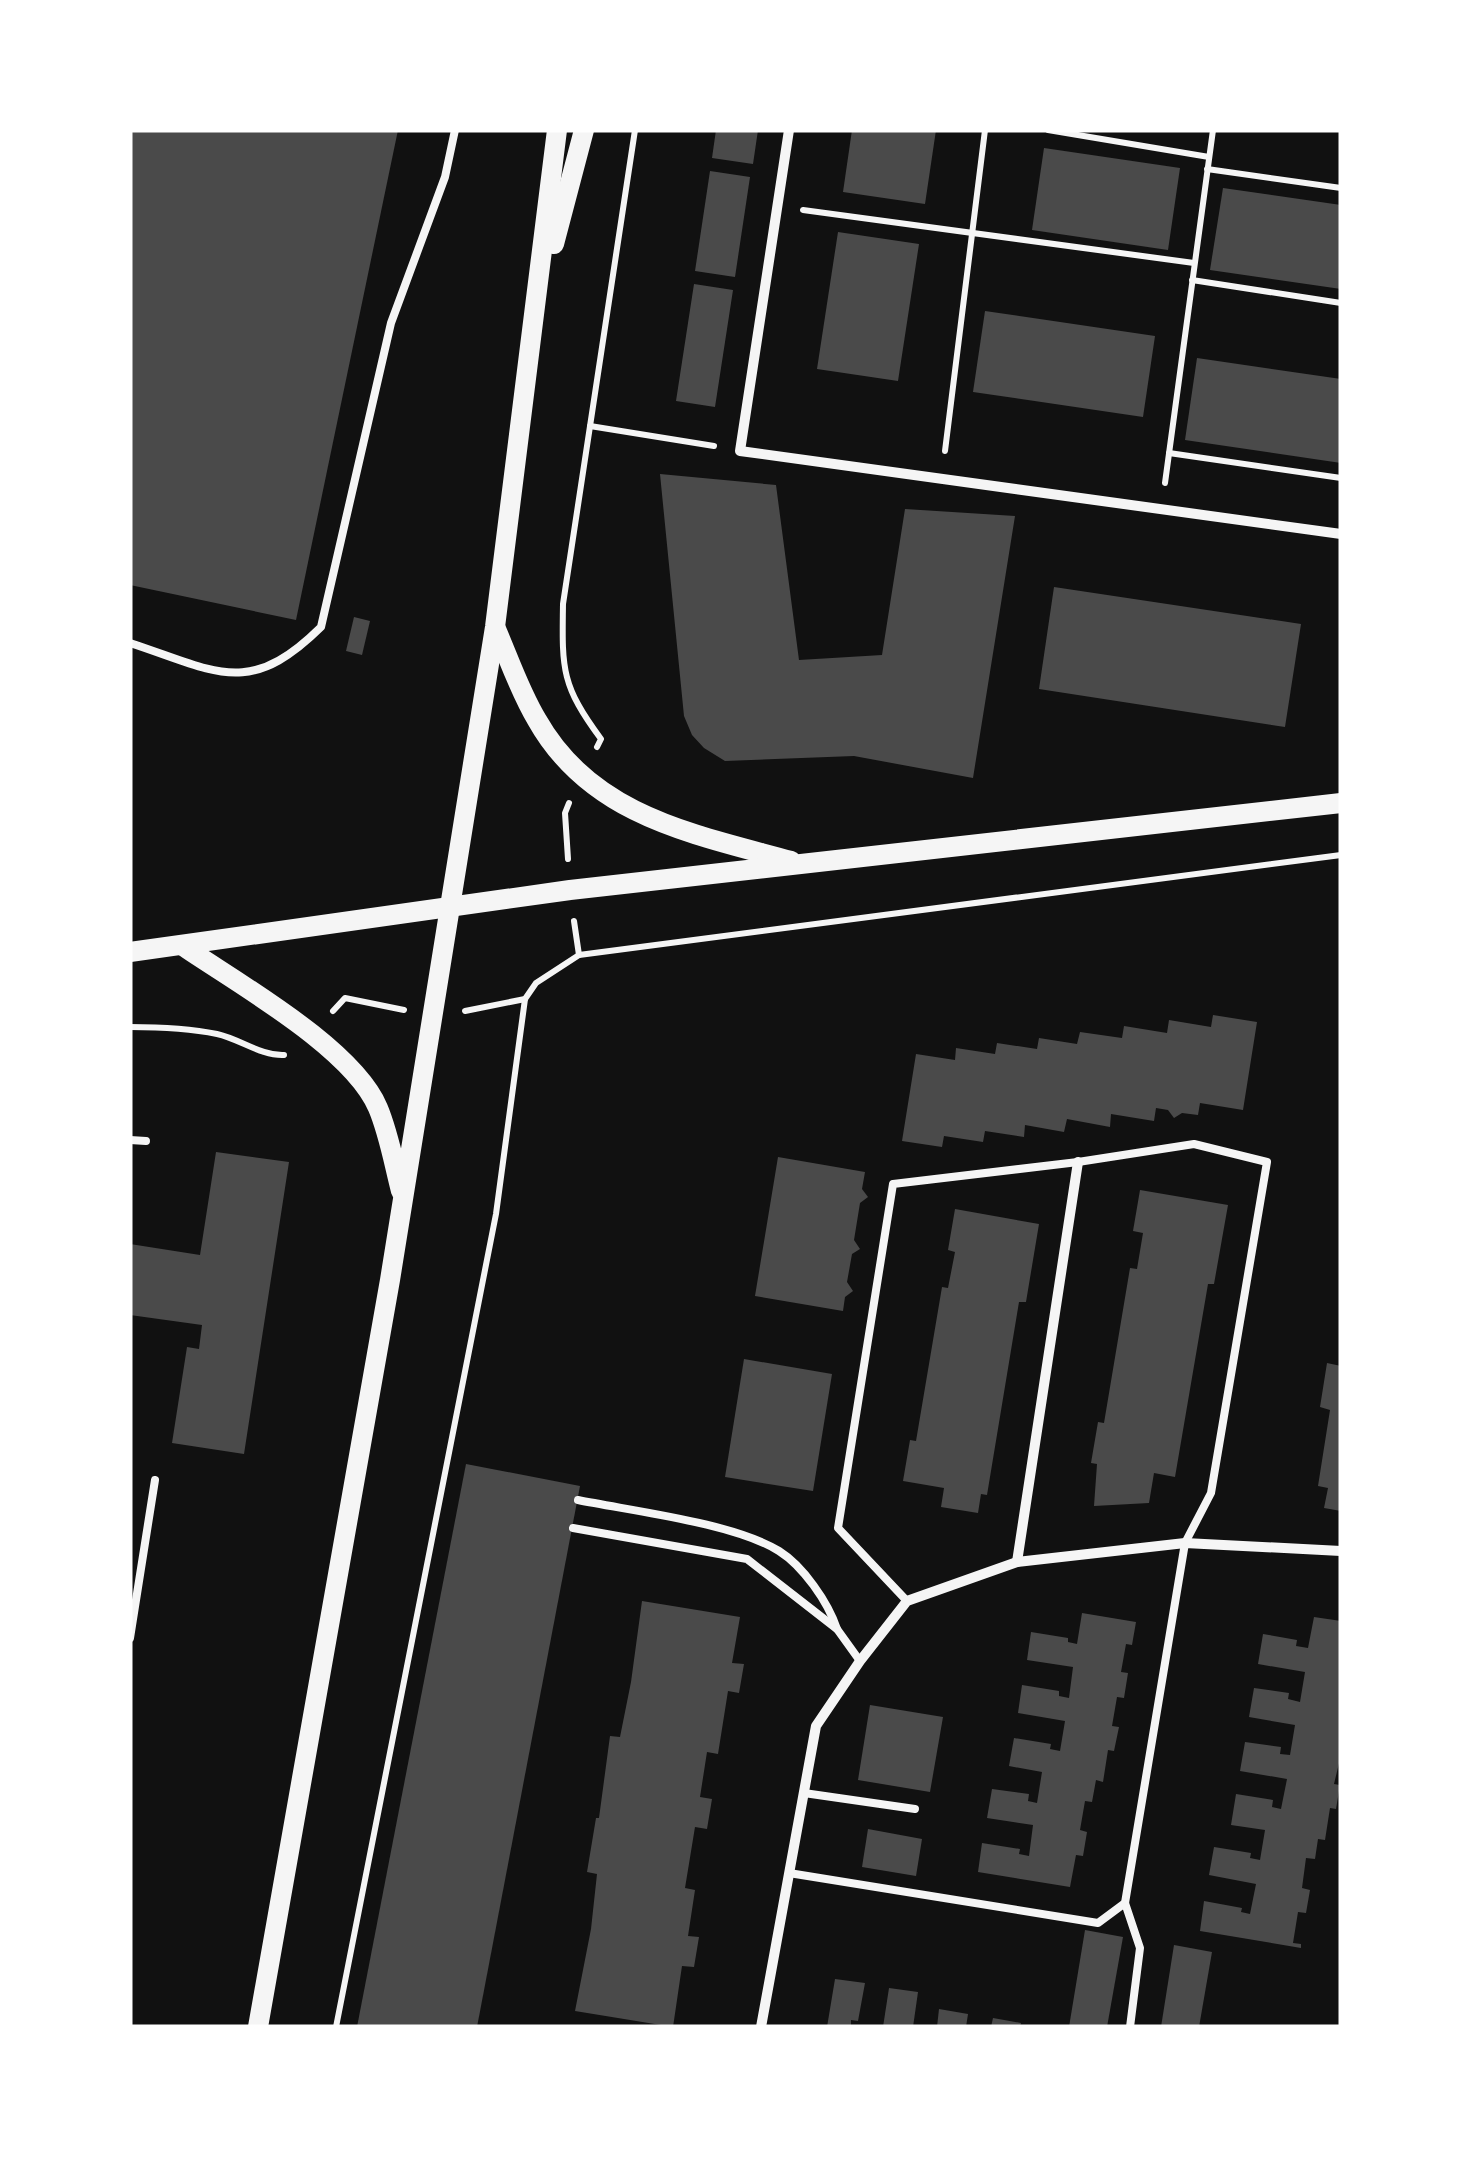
<svg xmlns="http://www.w3.org/2000/svg" width="1471" height="2157" font-family="'Exo 2',sans-serif">
<style>
.building{fill:#4a4a4a}
.lines{fill:none;stroke-linecap:round;stroke-linejoin:round}
.path{stroke:#f5f5f5;stroke-width:6}
.service{stroke:#f5f5f5;stroke-width:8}
.minor{stroke:#f5f5f5;stroke-width:10}
.secondary{stroke:#f5f5f5;stroke-width:20}
</style>
<rect width="100%" height="100%" fill="#111"/>
<!-- building -->
<g class="building">
<path d="M130 130H398L296 620 130 585Z"/>
<path d="M716 130H758L753 164 712 158Z"/>
<path d="M852 130H936L925 204 843 192Z"/>
<path d="M1044 148 1180 168 1168 250 1032 230Z"/>
<path d="M710 171 750 177 735 277 695 271Z"/>
<path d="M1223 188 1341 205V289L1210 270Z"/>
<path d="M838 232 919 244 898 381 817 369Z"/>
<path d="M694 284 733 290 715 407 676 401Z"/>
<path d="M985 311 1155 336 1143 417 973 392Z"/>
<path d="M1197 358 1341 379V463L1185 440Z"/>
<path d="M660 474 776 485 799 660 882 655 905 509 1015 516 973 778 854 756 725 761 704 748 692 735 684 716Z"/>
<path d="M1054 587 1301 624 1285 727 1039 689Z"/>
<path d="M354 617 370 621 362 655 346 651Z"/>
<path d="M1213 1015 1257 1022 1243 1110 1200 1103 1198 1115 1182 1113 1174 1118 1168 1110 1156 1108 1154 1121 1111 1114 1110 1127 1067 1119 1064 1132 1025 1125 1024 1137 985 1131 983 1142 944 1136 942 1147 902 1141 916 1054 955 1060 956 1048 995 1054 997 1043 1037 1049 1039 1038 1077 1044 1080 1032 1122 1038 1124 1026 1167 1033 1169 1020 1211 1027Z"/>
<path d="M216 1152 289 1162 244 1454 172 1443 187 1347 199 1349 202 1325 130 1315V1244L200 1255Z"/>
<path d="M778 1157 865 1172 862 1189 868 1197 860 1203 854 1240 860 1249 852 1254 847 1282 853 1291 845 1297 843 1311 755 1296Z"/>
<path d="M1140 1190 1228 1205 1214 1284H1208L1175 1477 1154 1473 1149 1503 1094 1506 1097 1464 1091 1463 1098 1422 1104 1423 1130 1268 1137 1269 1143 1233 1133 1231Z"/>
<path d="M955 1209 1039 1224 1026 1302H1019L987 1495 981 1494 978 1513 941 1507 944 1488 903 1481 910 1440 916 1441 942 1287 948 1288 955 1252 948 1250Z"/>
<path d="M744 1359 832 1374 813 1491 725 1477Z"/>
<path d="M1327 1363 1341 1366V1511L1324 1508 1328 1488 1318 1486 1330 1410 1320 1407Z"/>
<path d="M466 1464 580 1486 477 2027H357Z"/>
<path d="M642 1601 740 1617 732 1663 744 1664 739 1693 728 1691 718 1754 707 1752 700 1797 712 1799 707 1829 695 1827 685 1888 695 1890 688 1936 699 1937 694 1967 682 1966 673 2027 575 2011 591 1929 597 1874 587 1872 596 1818H599L610 1736 620 1737 631 1682Z"/>
<path d="M1082 1613 1136 1622 1132 1645 1126 1644 1121 1672 1128 1673 1124 1698 1117 1697 1112 1726 1119 1727 1114 1751 1108 1750 1103 1782 1096 1780 1092 1802 1085 1801 1080 1830 1087 1832 1083 1856 1076 1855 1070 1887 978 1872 982 1843 1020 1849 1019 1854 1029 1856 1033 1825 987 1818 992 1789 1029 1794 1028 1801 1037 1803 1042 1772 1009 1766 1014 1738 1051 1744 1050 1749 1060 1751 1065 1721 1018 1713 1022 1685 1059 1691V1696L1069 1698 1073 1667 1027 1660 1031 1632 1068 1638V1642L1077 1644Z"/>
<path d="M1314 1617 1341 1621V1755L1334 1784 1340 1785 1336 1809 1330 1808 1325 1840 1318 1839 1315 1859 1306 1858 1302 1888 1310 1890 1306 1913 1298 1912 1293 1943 1301 1944V1948L1200 1931 1204 1901 1242 1908 1241 1912 1250 1914 1256 1884 1209 1875 1214 1847 1251 1853 1250 1858 1260 1860 1265 1830 1231 1825 1236 1794 1273 1800 1272 1807 1281 1809 1287 1779 1240 1771 1245 1742 1281 1747 1280 1754 1290 1755 1295 1725 1249 1717 1254 1688 1289 1693 1288 1699 1300 1702 1305 1672 1258 1664 1263 1634 1297 1640 1296 1646 1308 1648Z"/>
<path d="M870 1705 943 1717 930 1792 858 1780Z"/>
<path d="M868 1829 922 1839 916 1876 862 1867Z"/>
<path d="M1085 1930 1123 1937 1107 2027H1069Z"/>
<path d="M1174 1945 1212 1952 1199 2027H1161Z"/>
<path d="M835 1979 865 1983 858 2021 851 2020V2027H827Z"/>
<path d="M889 1988 918 1992 913 2027H883Z"/>
<path d="M939 2009 968 2014 966 2027H937Z"/>
<path d="M993 2018 1021 2023 1020 2027H991Z"/>
</g>
<g class="lines">
<!-- path -->
<g class="path">
<path d="M1048 130 1209 157"/>
<path d="M1207 169 1341 188"/>
<path d="M803 210 1194 263"/>
<path d="M1192 280 1341 303"/>
<path d="M590 426 714 446"/>
<path d="M945 451 985 130"/>
<path d="M1169 453 1341 478"/>
<path d="M1165 483 1213 130"/>
<path d="M597 747 601 739C561 685 562 669 563 604L635 130"/>
<path d="M568 859 565 813 569 803"/>
<path d="M574 921 579 955"/>
<path d="M333 1011 345 998 404 1010"/>
<path d="M465 1011 525 999 536 983 579 955 1341 855"/>
<path d="M130 1027C159 1027 188 1028 217 1034 240 1039 261 1056 284 1055"/>
<path d="M336 2027 496 1214 525 999"/>
</g>
<!-- service -->
<g class="service">
<path d="M130 643C216 671 248 699 321 627L391 323 445 177 455 130"/>
<path d="M130 1140 146 1141"/>
<path d="M578 1500C632 1511 734 1523 779 1551 803 1566 828 1602 837 1629"/>
<path d="M573 1528 747 1559 837 1629 860 1661"/>
<path d="M130 1638 155 1480"/>
<path d="M804 1793 915 1809"/>
<path d="M789 1873 1098 1923 1125 1903 1185 1543 1211 1493 1267 1162 1194 1144 1078 1162 893 1184 838 1528 907 1601"/>
<path d="M1125 1903 1140 1948 1130 2027"/>
</g>
<!-- minor -->
<g class="minor">
<path d="M789 130 740 451 1341 534"/>
<path d="M1017 1562 1078 1162"/>
<path d="M761 2027 816 1726 860 1661 907 1601 1017 1562 1185 1543 1341 1551"/>
</g>
<!-- secondary -->
<g class="secondary">
<path d="M554 244 584 130"/>
<path d="M496 629C509 659 520 692 537 720 591 816 693 834 791 861"/>
<path d="M183 946C237 983 353 1048 378 1108 389 1134 394 1164 401 1191"/>
<path d="M130 952 570 890 1341 803"/>
<path d="M258 2027 390 1280 495 627 557 130"/>
</g>
</g>
<!-- border -->
<rect width="1471" height="2157" fill="none" stroke="#ffffff" stroke-width="265"/>
</svg>
